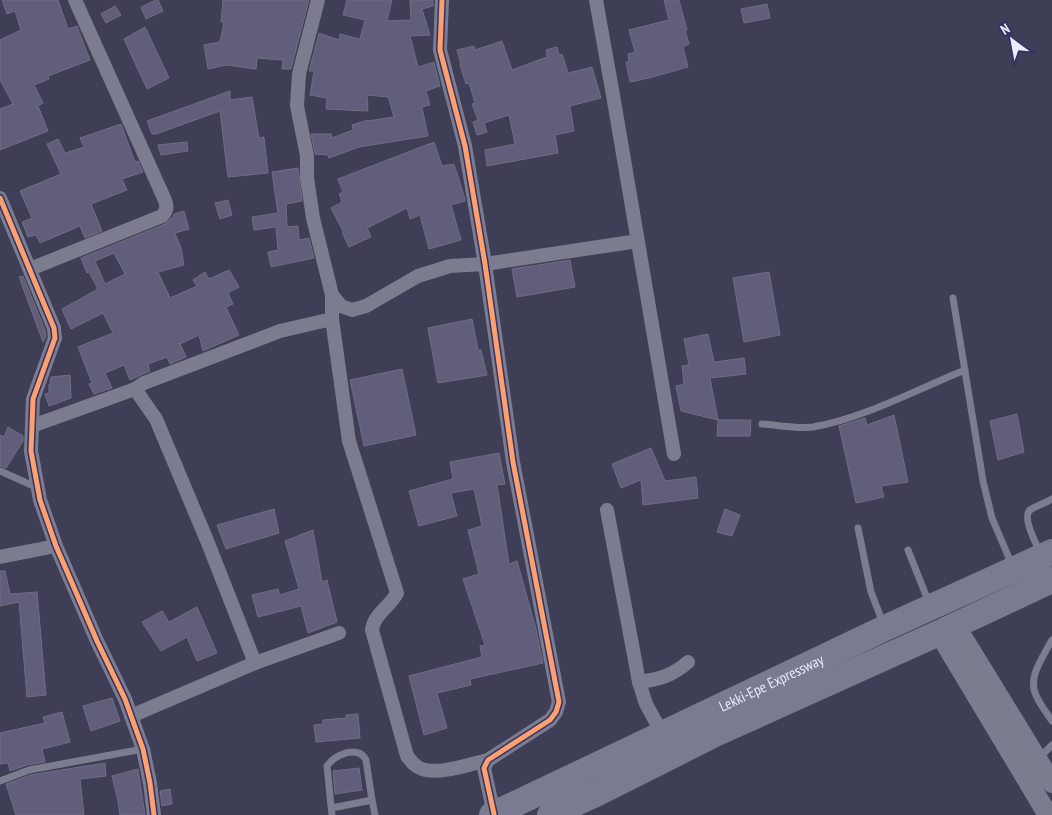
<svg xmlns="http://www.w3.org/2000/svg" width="1052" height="815" font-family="'PT Sans Narrow',sans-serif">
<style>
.building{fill:#605e7b;stroke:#6e6e83;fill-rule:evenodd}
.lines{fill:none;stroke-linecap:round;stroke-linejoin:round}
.lane{stroke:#7b7c8f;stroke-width:7}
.street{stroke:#7b7c8f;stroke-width:14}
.secondary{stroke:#7b7c8f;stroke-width:20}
.highway{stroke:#7a7a91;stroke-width:26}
.cycleway-casing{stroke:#343361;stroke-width:8}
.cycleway{stroke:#fca06f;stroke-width:5}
.labels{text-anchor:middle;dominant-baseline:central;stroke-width:5;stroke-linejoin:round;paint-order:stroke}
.street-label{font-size:15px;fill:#ebecfe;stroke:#343361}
</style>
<rect width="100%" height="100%" fill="#3e3e56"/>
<!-- building -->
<g class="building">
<path d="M2 0H58L68 29 77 26 90 60 48 76 49 79 34 85 43 103 38 106 48 131 0 150V109L13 104 0 80V40L21 30 15 11 7 14Z"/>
<path d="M156 0H158L163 11 146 19 141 7Z"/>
<path d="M223 0H309L291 69H282L283 60 257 58 256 69 226 65 208 69 204 45 220 42 224 22H221Z"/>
<path d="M347 0H392L387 21 411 20 410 0H433V6L422 9 430 35 410 36 418 67 434 62 440 86 426 91 430 105 422 107 428 136 359 147 329 158 328 155 315 154 311 134H331L332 138 353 130 352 125 368 120V121L394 117 388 97 367 95 368 111 326 109 327 98 310 95 314 71H309L319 33 339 40 340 34 360 39 365 20 343 15Z"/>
<path d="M664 0H679L687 30 685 31 689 44 683 47 688 67 649 78 630 82 626 62H629L628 54 635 52 629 30 669 20Z"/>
<path d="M767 4 770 18 744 23 741 9Z"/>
<path d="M115 6 121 15 106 23 101 14Z"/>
<path d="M145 27 169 78 147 89 124 39Z"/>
<path d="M502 41 512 70 547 57 546 50 557 47 559 55 562 54 568 73 592 67 601 98 570 106 574 131 555 135 558 153 487 166 485 150 515 144 509 115 484 123 487 132 477 135 473 122 478 120 472 104 475 103 469 83 466 84 460 65H461L457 50 474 46 475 50Z"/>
<path d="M230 91V100L252 97 259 138 264 137 268 173 228 177 220 111 156 134H152L147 121Z"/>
<path d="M121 124 135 162 138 161 143 172 122 179 127 190 91 204 102 231 85 238 80 226 40 243 36 235 28 237 22 222 32 218 20 191 61 174 47 144 58 139 65 153 84 147 80 138Z"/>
<path d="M187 142 188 151 161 155 158 145Z"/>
<path d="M434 142 442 166 454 164 465 199V201L451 205 461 240 429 249 420 215 410 219 407 208 367 228 371 237 349 247 342 232 343 231 331 208 342 202 339 194 343 192 338 179Z"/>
<path d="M298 168 302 201 286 204 287 227 298 226 299 240 309 238 314 258 271 267 268 252 278 250 276 227 254 230 252 217 278 213 272 172Z"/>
<path d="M228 200 232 215 220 219 215 203Z"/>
<path d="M184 211 189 229 175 233 181 248 184 265 158 272 170 298 197 286 193 280 205 272 209 279 229 270 239 287 228 293 233 304 226 307 239 335 203 351 199 335 180 344 186 357 170 364 167 357 148 364 150 371 130 380 124 365 105 373 112 388 94 394 89 384 92 383 78 347 113 333 103 313 71 329 65 316 62 309 98 289 89 272 87 273 81 258 165 224 173 217 174 214ZM114 253 125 274 105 284 95 261Z"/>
<path d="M570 260 575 287 517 297 512 269Z"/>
<path d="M769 272 780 335 744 342 733 278Z"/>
<path d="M23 276 45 330 46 337 43 342 19 277Z"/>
<path d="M472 319 478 350H481L487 375 438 383 428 328Z"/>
<path d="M708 334 714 362 744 358 746 374 710 378 718 420 681 411 676 386 684 384 682 366 689 365 684 339Z"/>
<path d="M402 369 416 435 364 446 350 380Z"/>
<path d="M70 375 71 398 49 406 45 394 49 393V384H50L51 377Z"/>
<path d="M1017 414 1024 452 998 460 990 421Z"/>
<path d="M894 415 908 482 881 486 884 497 856 503 839 426 865 418 867 425Z"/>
<path d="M718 420H751L750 436H717Z"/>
<path d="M8 427 23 436V441L6 468 0 466V435L4 437Z"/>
<path d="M651 448 665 481 696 477 698 498 643 505 641 480 621 488 612 464Z"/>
<path d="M499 453 505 484 497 485 509 564 517 561 536 629 543 663 470 679 471 685 437 693 447 728 424 735 409 676 482 657 480 646 485 645 463 579 479 574 468 530 482 526 474 489 451 493 457 516 419 526 409 491 453 479 450 462Z"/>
<path d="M274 509 279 533 226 549 217 525Z"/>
<path d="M725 509 740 515 732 536 717 532Z"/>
<path d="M313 530 322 582 327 580 337 622 308 633 301 606 258 617 252 595 278 589 280 595 299 589 285 541Z"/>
<path d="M0 571H5L10 594 37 592 46 695 27 697 19 602 0 606Z"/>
<path d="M197 607 217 653 197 661 187 637 161 651 142 622 162 611 169 622Z"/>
<path d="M112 698 120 721 91 731 83 706Z"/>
<path d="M62 712 70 742 42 749 45 762 27 765 10 771 8 763 0 764V733L45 723 43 717Z"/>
<path d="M358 714 360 738 316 742 314 725 323 724V720L346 718V715Z"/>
<path d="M105 763 106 776 80 779 84 815H16L6 784 30 775Z"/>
<path d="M359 768 362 790 335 794 333 771Z"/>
<path d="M138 769 145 815H120L118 801 112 776Z"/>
<path d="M170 789 172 804 162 806 160 791Z"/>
</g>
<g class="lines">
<!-- lane -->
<g class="lane">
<path d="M953 298 983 481 992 518 1012 565"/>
<path d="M762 424C779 425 796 429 813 427 862 419 918 389 965 370"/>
<path d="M0 471 38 488"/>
<path d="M858 528 871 592 883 623"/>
<path d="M908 550 929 603"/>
<path d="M1040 552C1036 544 1022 517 1030 510 1036 506 1045 503 1052 499"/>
<path d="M1052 640C1047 648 1043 656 1039 664 1026 689 1038 700 1052 721"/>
<path d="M1039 758 1052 745"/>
<path d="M0 781 29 770 143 749"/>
<path d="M332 808 372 800"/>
<path d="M332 815 327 766C334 755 358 744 366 760L372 800 375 815"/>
</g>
<!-- street -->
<g class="street">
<path d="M318 0 299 74 297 106 307 156V178L313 218 332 295 341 306 352 310 366 306 418 276 450 266 485 264 638 241"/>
<path d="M442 0 440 50 465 146 485 264 513 462 559 702 556 712 550 720 488 760 484 768 494 814"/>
<path d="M596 0 613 95 674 454"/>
<path d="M0 198 54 328 55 338 33 399 31 451 40 500 56 546 97 641 125 699 143 749 150 783 154 815"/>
<path d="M30 269 162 216C168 210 167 205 164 198L75 0"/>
<path d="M332 295V319L349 441 397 593C389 608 374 614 372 630L407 756C410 759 412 763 415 765 430 779 470 764 488 760"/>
<path d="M135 389 144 383 280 331 332 319"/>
<path d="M32 426 135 389 156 419 208 543 255 663"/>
<path d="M607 510 639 682 646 704 663 735"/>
<path d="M0 557 56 546"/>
<path d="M639 682C660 679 672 676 688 662"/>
<path d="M131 716 255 663 339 633"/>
</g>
<!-- secondary -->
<g class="secondary">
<path d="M955 625 1052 783"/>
<path d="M939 633 1048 815"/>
</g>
<!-- highway -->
<g class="highway">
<path id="s1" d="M492 815 885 628 1052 552"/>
<path d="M550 815 598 793 715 734 939 633 1052 580"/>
</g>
<defs>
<g id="cycleway">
<path d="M442 0 440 50 465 146 485 264 513 462 559 702 556 712 550 720 488 760 484 768 494 814"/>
<path d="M0 198 54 328 55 338 33 399 31 451 40 500 56 546 97 641 125 699 143 749 150 783 154 815"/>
</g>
</defs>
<!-- cycleway casing -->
<use href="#cycleway" class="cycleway-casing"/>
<!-- cycleway -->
<use href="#cycleway" class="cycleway"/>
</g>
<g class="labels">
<!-- street labels -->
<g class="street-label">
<text stroke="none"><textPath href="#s1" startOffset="309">Lekki-Epe Expressway</textPath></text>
</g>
</g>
<!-- north arrow -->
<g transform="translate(1012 40) rotate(328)" stroke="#343361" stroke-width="4" paint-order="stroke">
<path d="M0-4L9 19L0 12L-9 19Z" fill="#ebecfe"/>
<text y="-8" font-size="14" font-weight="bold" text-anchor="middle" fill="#ebecfe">N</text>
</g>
</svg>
